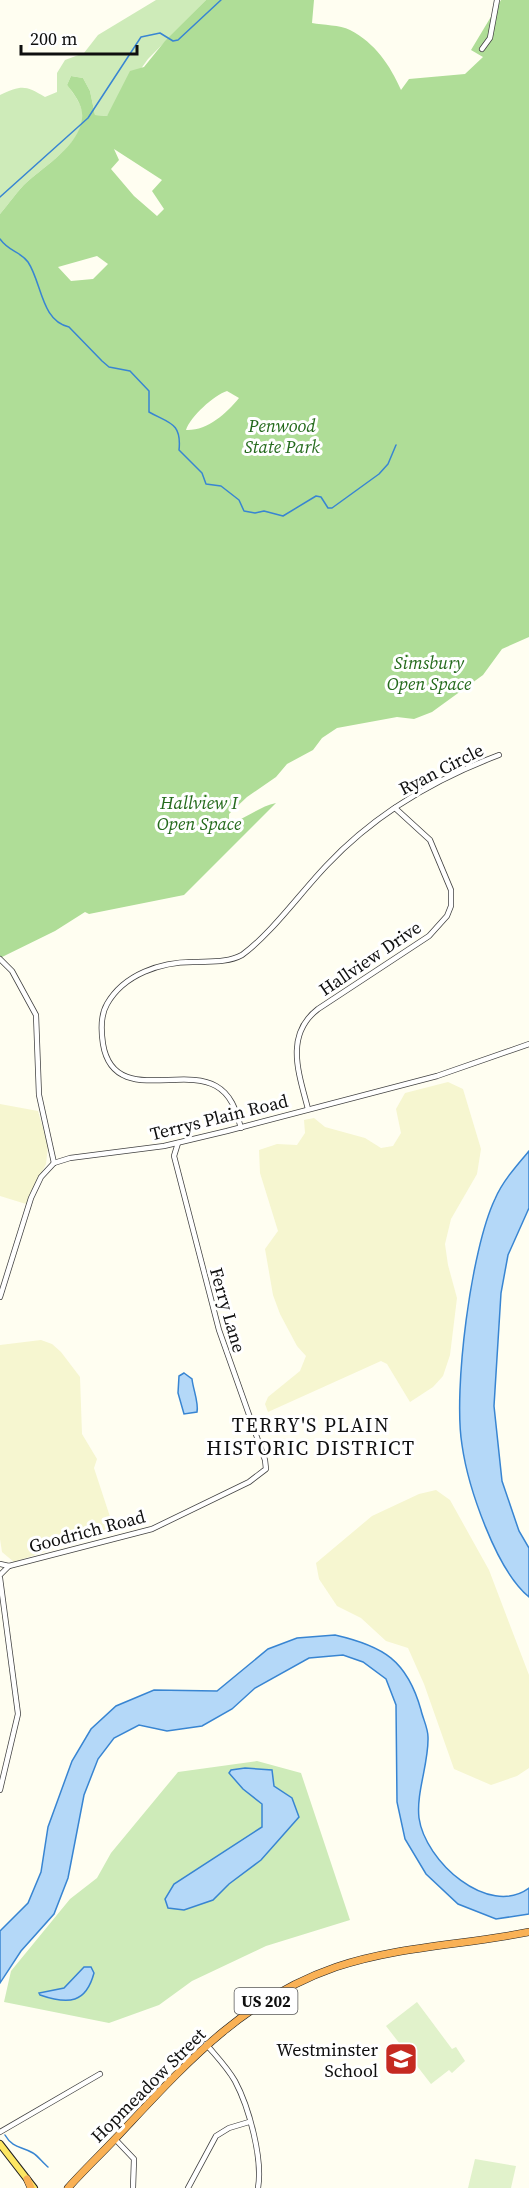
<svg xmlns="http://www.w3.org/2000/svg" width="529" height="2188" font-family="'Source Serif 4',serif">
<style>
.farmland{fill:#f6f6d0}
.green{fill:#ceebb9}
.forest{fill:#afdd97;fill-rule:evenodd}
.pitch{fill:#e1f2cb}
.water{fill:#b4d8f8;stroke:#3885d2;stroke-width:1.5}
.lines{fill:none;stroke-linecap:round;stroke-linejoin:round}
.stream{stroke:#3885d2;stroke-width:1.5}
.minor-casing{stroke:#424242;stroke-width:6}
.major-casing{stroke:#202020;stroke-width:8}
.highway-casing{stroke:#202020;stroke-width:8}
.minor{stroke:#fff;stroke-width:4.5}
.major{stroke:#fde763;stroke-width:6}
.highway{stroke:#f9b155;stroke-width:7}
.labels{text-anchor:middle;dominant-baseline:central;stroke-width:6;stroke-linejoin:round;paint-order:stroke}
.shield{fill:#fff;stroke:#575757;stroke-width:1.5}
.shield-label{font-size:16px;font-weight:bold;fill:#0f0f0f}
.park-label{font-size:18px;font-style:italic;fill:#246a1c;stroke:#fff}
.street-label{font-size:18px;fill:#0f0f0f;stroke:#fff}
.poi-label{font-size:18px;fill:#0f0f0f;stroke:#fff;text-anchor:end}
.neighbourhood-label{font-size:20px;letter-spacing:1.5px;fill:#0f0f0f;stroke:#fff}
</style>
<rect width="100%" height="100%" fill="#fffef1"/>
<!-- farmland -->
<g class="farmland">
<path d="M448 1082 463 1089 481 1149 477 1174 451 1219 445 1244 448 1265 457 1298 450 1355 443 1376 433 1387 410 1402 387 1364 381 1361 268 1412 265 1404 268 1397 300 1371 306 1356 297 1346 280 1314 273 1295 265 1249 278 1231 260 1173 259 1150 277 1144 297 1145 305 1133 304 1120 314 1118 325 1127 365 1138 381 1148 393 1146 401 1133 396 1109 405 1093Z"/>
<path d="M0 1104 38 1111 48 1146 46 1164 26 1204 0 1196Z"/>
<path d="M41 1340 52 1344 61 1352 80 1377 82 1434 97 1459 94 1468 114 1529 14 1562 2 1552 0 1539V1345Z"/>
<path d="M436 1490 450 1500 489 1570 529 1675V1768L517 1776 491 1785 454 1769 424 1684 408 1648 386 1641 361 1618 337 1606 319 1579 316 1563 372 1516 419 1494Z"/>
</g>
<!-- green -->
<g class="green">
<path d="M156 0H206L148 59 107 116 95 115 90 91 83 78 71 76 67 85C74 94 84 107 83 119 79 145 45 166 27 182 17 191 9 204 0 214V95C22 85 25 85 45 97L57 92V73L65 60 84 53 98 35Z"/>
<path d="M257 1761 301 1773 350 1920 266 1946 192 1981 159 2005 109 2023 4 2002 11 1971 70 1899 97 1878 111 1853 178 1772Z"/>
</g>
<!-- forest -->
<path class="forest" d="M206 0H314L312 23C323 25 340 25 350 30 375 43 390 65 401 90L409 79 465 74 483 57 471 50 501 0H529V637L502 649 483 675 432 712 414 719 397 717 337 728 322 738 313 750 287 764 276 777 247 797 229 814V823C246 819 260 806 276 803L184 895 89 914 85 912 55 931 0 958V214C9 204 17 191 27 182 45 166 79 145 82 119 84 106 74 94 67 85L71 76 83 78 90 91 95 115 107 116 130 71 144 67 165 41ZM114 149 162 180 152 191 164 209 157 216 134 196 111 169 119 160ZM97 256 108 264 93 279 71 281 58 267ZM227 391 239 398C226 414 207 431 186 430 190 417 214 395 227 391Z"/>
<!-- pitch -->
<g class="pitch">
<path d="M417 2002 452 2049 456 2047 465 2061 452 2073 449 2070 431 2084 386 2026Z"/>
<path d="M475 2159 516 2166 511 2188H468Z"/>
</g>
<!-- water -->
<g class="water">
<path d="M529 1151V1208L508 1255 501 1293 494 1406 502 1481 519 1531 529 1548V1597C496 1570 468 1487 462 1445 453 1390 471 1249 495 1199 502 1182 517 1165 529 1151Z"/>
<path d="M184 1373 192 1379C193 1389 199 1403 197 1412L184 1414 178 1393 179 1376Z"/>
<path d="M335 1635C383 1646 407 1660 421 1710 423 1719 428 1728 428 1737 429 1763 416 1792 419 1818 425 1861 488 1918 529 1888V1914L496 1919 458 1904 426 1874 405 1839 397 1802 396 1705 386 1679 363 1662 343 1655 309 1658 255 1688 232 1709 202 1726 167 1731 139 1725 114 1738 98 1759 84 1795 68 1878 54 1914 21 1951 0 1983V1931L28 1903 41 1872 48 1827 72 1761 91 1729 116 1706 154 1690 217 1691 268 1649 297 1638Z"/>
<path d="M245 1768 272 1770 274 1786 292 1798 299 1817 261 1860 229 1884 213 1900 184 1910 168 1908 165 1899 174 1884 262 1827V1804L243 1789 229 1773 231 1770Z"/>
<path d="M84 1967H91L94 1973C86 2003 69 2005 40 1995L39 1993 64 1988Z"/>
</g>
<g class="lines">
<!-- stream -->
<g class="stream">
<path d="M0 197 88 118 141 37 160 33 173 41 178 40 221 0"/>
<path d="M0 239C9 252 20 251 28 262 42 283 41 321 69 327L102 361 109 367 130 371 149 391V412C168 423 182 422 179 450L202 473 206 484 221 486 239 500 244 511 255 513 264 511 283 516 316 496 321 497 328 508H332L379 474 388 464 396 445"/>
<path d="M5 2135C13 2149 22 2146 33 2153 38 2156 43 2163 48 2167"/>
</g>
<defs>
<g id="minor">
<path d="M482 49 490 38 497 0"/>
<path d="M0 959 12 971 36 1015 39 1095 54 1163"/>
<path d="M308 1109C299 1074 284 1035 318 1009L429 936 447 916 451 906V890L430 840 395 808"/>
<path d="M241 1128C236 1111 232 1095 216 1086 182 1066 113 1105 103 1044 101 1031 100 1016 107 1004 124 974 161 962 193 962 210 961 227 963 242 955 272 933 301 892 327 865 374 815 435 779 499 755"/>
<path d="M0 1297 31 1198 41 1177 54 1163 70 1158 164 1146 227 1131 437 1076 529 1044"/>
<path d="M0 1564 9 1566"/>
<path d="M0 1575 9 1566 152 1529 249 1482 266 1469 265 1460 219 1330 174 1156 178 1143"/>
<path d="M0 1578 18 1714 0 1790"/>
<path d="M206 2044C216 2056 227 2067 235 2081 249 2107 263 2159 258 2188"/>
<path d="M0 2132 100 2074"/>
<path d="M115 2139 134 2159 133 2188"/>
<path d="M188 2188 216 2136 229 2128 249 2122"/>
</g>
<path id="major" d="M0 2144 34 2188"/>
<g id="highway">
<path d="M27 2179 31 2188"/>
<path d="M68 2188C83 2171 100 2155 115 2139 182 2068 240 2000 336 1967 398 1946 465 1945 529 1932"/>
</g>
</defs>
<!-- minor casing -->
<use href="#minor" class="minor-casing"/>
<!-- major casing -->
<use href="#major" class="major-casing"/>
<!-- highway casing -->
<use href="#highway" class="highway-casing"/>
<!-- minor -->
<use href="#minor" class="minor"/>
<!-- major -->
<use href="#major" class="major"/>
<!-- highway -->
<use href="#highway" class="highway"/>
</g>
<!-- icons -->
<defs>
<symbol id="school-square" viewBox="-11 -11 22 22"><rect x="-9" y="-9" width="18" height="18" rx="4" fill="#c52a21" stroke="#fff"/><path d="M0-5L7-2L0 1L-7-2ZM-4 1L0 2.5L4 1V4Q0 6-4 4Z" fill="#fff"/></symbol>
</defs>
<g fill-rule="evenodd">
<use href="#school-square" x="382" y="2040" width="38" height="38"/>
</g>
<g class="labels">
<!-- shield labels -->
<rect class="shield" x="234.5" y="1988" width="63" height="26" rx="4.5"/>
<g class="shield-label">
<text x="266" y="2001">US 202</text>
</g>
<!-- park labels -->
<g class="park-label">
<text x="282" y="425">Penwood<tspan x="282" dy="21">State Park</tspan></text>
<text x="429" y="662">Simsbury<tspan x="429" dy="21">Open Space</tspan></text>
<text x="199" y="802">Hallview I<tspan x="199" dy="21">Open Space</tspan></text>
</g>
<!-- street labels -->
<g class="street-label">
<text transform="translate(441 769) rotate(-27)">Ryan Circle</text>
<text transform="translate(370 958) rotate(-34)">Hallview Drive</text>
<text transform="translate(219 1117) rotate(-14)">Terrys Plain Road</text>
<text transform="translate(228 1310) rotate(74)">Ferry Lane</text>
<text transform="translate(87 1531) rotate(-15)">Goodrich Road</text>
<text transform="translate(148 2085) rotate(-45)">Hopmeadow Street</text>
</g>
<!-- poi labels -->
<g class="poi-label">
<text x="378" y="2049">Westminster<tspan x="378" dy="21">School</tspan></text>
</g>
<!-- neighbourhood labels -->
<g class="neighbourhood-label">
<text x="311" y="1425">TERRY'S PLAIN<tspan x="311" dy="23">HISTORIC DISTRICT</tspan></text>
</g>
</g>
<!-- scale -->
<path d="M21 45v9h116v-9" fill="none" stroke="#0f0f0f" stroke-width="3"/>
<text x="30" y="45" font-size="18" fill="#0f0f0f" stroke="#ffffff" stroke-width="4.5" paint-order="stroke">200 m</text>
</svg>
